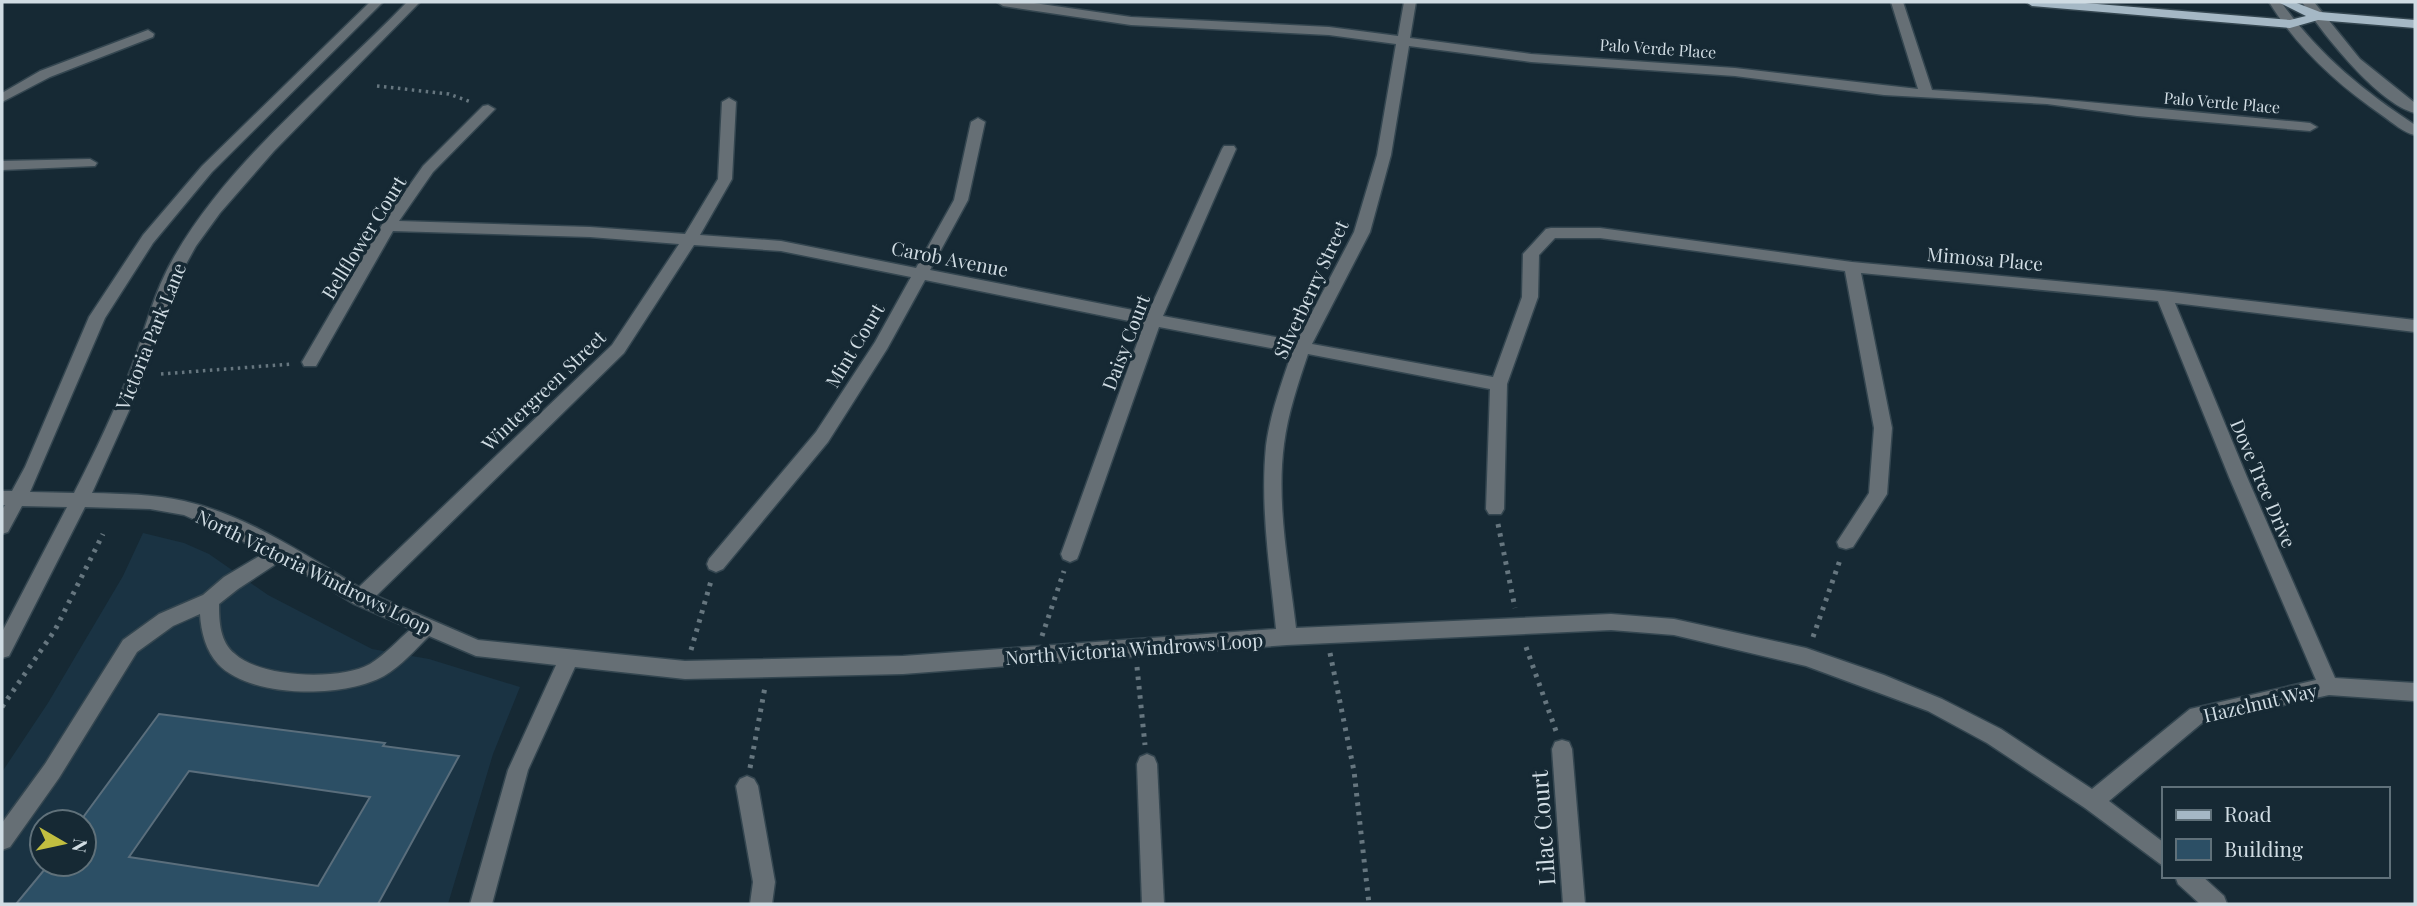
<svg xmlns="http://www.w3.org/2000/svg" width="2417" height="906" font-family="'Playfair Display',serif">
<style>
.built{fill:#1a3343;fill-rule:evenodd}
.building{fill:#2c4f65;stroke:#5a6e7c;stroke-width:2;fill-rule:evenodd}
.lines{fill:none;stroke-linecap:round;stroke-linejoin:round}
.minor-casing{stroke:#344650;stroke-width:3}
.major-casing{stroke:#344650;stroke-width:3}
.path-far1{stroke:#66767f;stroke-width:3.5;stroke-dasharray:2.5 4.5;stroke-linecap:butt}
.path{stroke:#66767f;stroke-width:5;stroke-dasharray:3.5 6;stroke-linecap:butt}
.minor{fill:#666f75;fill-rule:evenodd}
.major{fill:#a5b8c5;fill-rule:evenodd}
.labels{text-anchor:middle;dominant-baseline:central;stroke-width:7;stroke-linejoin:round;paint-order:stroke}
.far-street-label{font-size:16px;fill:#d0dce3;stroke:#162934}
.street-label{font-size:19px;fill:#d0dce3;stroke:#162934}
.near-street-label{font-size:23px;fill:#d0dce3;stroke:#162934}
</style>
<rect width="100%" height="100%" fill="#162934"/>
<!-- built -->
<path class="built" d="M143 533 184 543 209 554 268 595 372 649 429 659 520 687 493 754 448 904H2V772L48 703 123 576ZM42 822H84V864H42Z"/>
<!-- building -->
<path class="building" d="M159 714 385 743 383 746 459 756 378 904H16L49 864H84V816ZM189 771 370 797 318 886 129 857Z"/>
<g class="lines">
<defs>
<g id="minor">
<path d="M370 2H383L212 172 153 243 105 318 30 492 74 493C95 452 115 410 132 366 145 330 154 291 174 257 231 158 329 83 407 2H420L274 151 220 213 196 246 180 275 141 384 92 493C123 494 154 494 184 501 247 515 305 555 359 587L612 345 679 244 590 237 393 231 316 366H304L302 362 383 223 423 166 483 106 488 105 495 109 433 172 399 221 590 227 685 234 718 179 722 102 729 98 736 102 732 179 700 235 781 241 916 268 954 200 971 122 978 118 985 122 968 200 930 270 1148 313 1222 149 1224 146H1234L1236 149 1163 316 1297 341 1354 232 1377 155 1396 44 1329 35 1131 25 1003 6 997 2H1027L1131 17 1329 27 1398 36 1404 2H1416L1410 38 1531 54 1735 68 1918 89 1891 2H1903L1932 90C2058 97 2184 112 2310 123L2317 127 2310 131 2137 116 2047 104 1884 95 1735 76 1531 62 1409 46 1391 155 1370 232 1312 344 1493 377 1522 297 1523 254 1546 229 1551 228H1600L1852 262 2164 291 2415 320V332L2175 303 2247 477 2335 678 2415 683V701L2329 695 2202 723 2109 801 2163 842V866L2085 808 1987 743 1928 711 1806 666 1674 635 1611 630 1287 645 903 674 685 679 575 667 528 770 492 904H470L508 770 556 665 476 656 429 636C415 650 401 666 384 676 345 698 251 699 218 664 206 651 201 632 200 614L173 626 137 652 59 778 10 847 2 850V823L45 764 123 640 159 614 203 595 224 577 266 552 184 515 150 509 85 507 9 656 2 658V632L67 507 22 506 8 532 2 534V510L5 505H2V491H12L25 467 89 317 143 235 202 166ZM1555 238H1600L1845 271 1874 428 1869 493 1837 542 1839 547 1846 549 1853 547 1887 494 1892 428 1861 273 2158 301 2229 477 2316 680 2190 709 2092 789 2001 729 1942 699 1884 675 1806 648 1674 619 1611 614 1296 628C1289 568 1276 504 1284 444 1288 413 1298 384 1308 354L1490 389 1486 509 1489 514H1501L1504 509 1507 384 1538 297 1539 255ZM694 245 781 251 911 277 875 342 816 432 709 559 707 564 709 569 716 572 723 569 828 442 887 349 925 280 1144 324 1061 554 1063 559 1070 562 1077 559 1079 554 1159 327 1292 352C1282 382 1270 414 1266 446 1260 507 1270 569 1276 629L903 656 685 661 478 640 376 596 624 353ZM282 560 354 604 411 629C398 640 385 655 370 664 340 681 261 678 235 654 220 642 219 622 219 604L238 589Z"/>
<path d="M2269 2H2281C2318 54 2362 90 2415 125V135C2404 133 2393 123 2383 116 2338 85 2298 49 2269 2Z"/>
<path d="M2302 2H2314L2360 59 2415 103V113C2378 104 2322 33 2302 2Z"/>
<path d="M148 30 154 34 153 37 50 77 2 102V93L40 71Z"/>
<path d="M90 159 97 163 95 166 2 170V161Z"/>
<path d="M1562 740 1569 742 1572 749 1585 904H1563L1552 749 1555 742Z"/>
<path d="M1147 754 1154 757 1157 764 1164 904H1142L1137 764 1140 757Z"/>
<path d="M747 776 754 779 758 786 775 882 772 904H750L753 882 736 786 740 779Z"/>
<path d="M2175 876H2202L2224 896 2227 904H2200L2178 884Z"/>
</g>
<path id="major" d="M2026 2H2073L2290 20 2306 16 2278 2H2294L2320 12 2415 20V28L2318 20 2290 28 2032 6Z"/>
</defs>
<!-- minor casing -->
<use href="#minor" class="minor-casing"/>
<!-- major casing -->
<use href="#major" class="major-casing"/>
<!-- path-far1 -->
<g class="path-far1">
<path d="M377 86 449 94 471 102"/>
<path d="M161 374 292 364"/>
</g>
<!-- path -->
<g class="path">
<path d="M1498 524 1515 608"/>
<path d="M1042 636 1064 571"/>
<path d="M1813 637 1840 560"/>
<path d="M1526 647 1556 731"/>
<path d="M691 650 711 581"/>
<path d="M1330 653 1354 771 1369 904"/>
<path d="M1137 667 1145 745"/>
<path d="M2 707 55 630 103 534"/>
<path d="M750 768 765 687"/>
</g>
<!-- minor -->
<use href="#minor" class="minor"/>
<!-- major -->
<use href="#major" class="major"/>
</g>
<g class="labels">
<!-- far-street labels -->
<g class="far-street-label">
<text transform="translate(1658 48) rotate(4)">Palo Verde Place</text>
<text transform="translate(2222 102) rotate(5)">Palo Verde Place</text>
</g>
<!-- street labels -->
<g class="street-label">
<text transform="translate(363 237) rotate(-58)">Bellflower Court</text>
<text transform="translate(950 258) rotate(11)">Carob Avenue</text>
<text transform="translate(1985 258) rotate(5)">Mimosa Place</text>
<text transform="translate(1310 289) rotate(-65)">Silverberry Street</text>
<text transform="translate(150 336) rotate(-68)">Victoria Park Lane</text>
<text transform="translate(1125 342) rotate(-69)">Daisy Court</text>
<text transform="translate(854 345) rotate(-59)">Mint Court</text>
<text transform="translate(543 390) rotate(-44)">Wintergreen Street</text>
<text transform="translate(2264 483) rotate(67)">Dove Tree Drive</text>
<text transform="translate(314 571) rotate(26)">North Victoria Windrows Loop</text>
<text transform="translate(1134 648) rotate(-4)">North Victoria Windrows Loop</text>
<text transform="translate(2260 702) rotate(-13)">Hazelnut Way</text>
</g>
<!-- near-street labels -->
<g class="near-street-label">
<text transform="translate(1542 828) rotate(-94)">Lilac Court</text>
</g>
</g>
<!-- border -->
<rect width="2417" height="906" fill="none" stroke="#d0dce3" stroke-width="7"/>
<!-- legend -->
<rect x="2162" y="787" width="228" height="91" fill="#162934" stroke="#60717a" stroke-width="2"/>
<rect x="2176" y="810" width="35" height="10" fill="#a5b8c5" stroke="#60717a" stroke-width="2"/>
<text x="2224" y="822" font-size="21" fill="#d0dce3">Road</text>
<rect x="2176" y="839" width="35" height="21" fill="#2c4f65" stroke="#60717a" stroke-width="2"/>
<text x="2224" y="857" font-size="21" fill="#d0dce3">Building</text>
<!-- north arrow -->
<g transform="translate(63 843) rotate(99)"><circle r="33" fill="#162934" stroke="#60717a" stroke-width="2"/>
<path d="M0-5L12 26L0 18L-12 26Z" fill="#c1be40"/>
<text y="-10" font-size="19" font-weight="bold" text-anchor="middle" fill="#d0dce3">N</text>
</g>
</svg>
